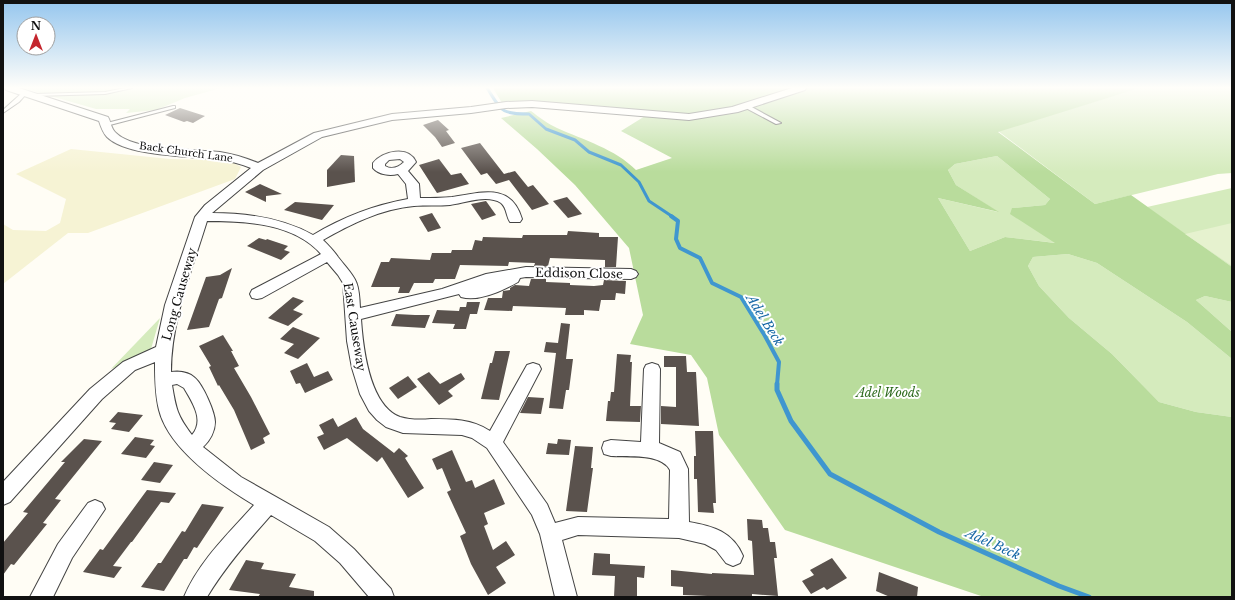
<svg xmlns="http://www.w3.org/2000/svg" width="1235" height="600" font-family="'Libre Baskerville',serif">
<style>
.farmland{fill:#f6f3d4}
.green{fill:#d5ebbd}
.forest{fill:#b9dc9c;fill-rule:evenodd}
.pitch{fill:#e6f2cf}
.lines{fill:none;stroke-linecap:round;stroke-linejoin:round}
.stream-far2{stroke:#3f96cf;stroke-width:3}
.stream-far1{stroke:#3f96cf;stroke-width:4}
.stream{stroke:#3f96cf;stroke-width:5}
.building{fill:#5a524d}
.service-casing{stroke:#444;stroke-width:2}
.minor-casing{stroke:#444;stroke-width:2}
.service{fill:#fff;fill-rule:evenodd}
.minor{fill:#fff;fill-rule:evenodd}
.labels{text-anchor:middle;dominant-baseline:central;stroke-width:4;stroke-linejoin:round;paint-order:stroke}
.far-street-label{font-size:10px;fill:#111;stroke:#fff}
.street-label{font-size:12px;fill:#111;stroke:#fff}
.park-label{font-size:12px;font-style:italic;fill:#2f6b1f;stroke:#fff}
.water-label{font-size:13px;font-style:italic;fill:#1768a6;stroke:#fff}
</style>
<rect width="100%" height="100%" fill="#fffdf5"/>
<!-- farmland -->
<path class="farmland" d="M71 149 170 159 216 160 234 163 241 167 235 179 88 233H68L3 284V224L13 230 46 231 60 223 66 199 16 174Z"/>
<!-- green -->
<g class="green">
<path d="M23 88H221L185 98 156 110 126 113 130 109H96Z"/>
<path d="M1140 88H1228L1232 90V173L1218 174 1095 204 998 131Z"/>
<path d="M997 156 1050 199 1045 205 1012 208 1056 243 1005 237 970 251 938 198 998 212 956 185 948 170 955 164Z"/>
<path d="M1232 188V267L1147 207Z"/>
<path d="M1068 254 1097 263 1187 322 1232 359V417L1196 412 1159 402 1112 354 1069 318 1039 286 1028 266 1033 257Z"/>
<path d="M1205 296 1232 302V332L1196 300Z"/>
<path d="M160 318 151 349 143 356 111 369Z"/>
</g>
<!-- forest -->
<path class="forest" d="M493 88H1140L998 132 1095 204 1131 195 1232 267V302L1205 296 1196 300 1232 332V359L1187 322 1097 263 1068 254 1033 257 1028 266 1039 286 1069 318 1112 354 1159 402 1196 412 1232 417V597H984L785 530 719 435 707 378 691 355 630 344 643 315 629 248 575 185 537 149 501 118 531 111C539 117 548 124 557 128 584 140 615 149 636 170L672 158 621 131 650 113 502 103ZM997 156 1050 199 1045 205 1012 208 1010 214 1055 243 1005 237 970 251 938 198 999 212 956 185 948 170 955 164Z"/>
<!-- pitch -->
<path class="pitch" d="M1232 223V266L1185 234Z"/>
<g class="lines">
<!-- stream-far2 -->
<path class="stream-far2" d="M487 88C502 111 500 114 529 114L546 129 575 140 589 152 621 165 639 182 649 201 673 217"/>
<!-- stream-far1 -->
<path class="stream-far1" d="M671 216 678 221 676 239 680 248 700 258 712 283 741 297 765 336 779 362 777 385"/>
<!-- stream -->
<path class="stream" d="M777 384V390L791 421 830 474 939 532 1059 586 1089 597"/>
</g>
<!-- building -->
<g class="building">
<path d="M180 108 205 116 193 123 187 121 184 122 165 115Z"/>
<path d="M438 120 449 130 446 131 455 143 442 147 435 137 423 125Z"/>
<path d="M480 143 504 174 515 171 528 187 533 185 549 204 532 210 509 180 496 184 487 173 481 175 461 148Z"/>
<path d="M341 155 354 156 355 182 327 187V170Z"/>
<path d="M439 159 451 175 461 173 469 184 437 193 419 165Z"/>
<path d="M260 184 282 194 266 196V202L245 192Z"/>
<path d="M567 197 582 214 568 218 553 201Z"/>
<path d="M486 201 496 215 482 220 471 204Z"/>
<path d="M295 202 334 205 322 220 284 210Z"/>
<path d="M432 213 441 228 428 232 419 217Z"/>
<path d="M568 231 599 233V237H618L616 267H605V260L550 258 548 266H534L535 263 509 262 508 266 460 265 455 279H435L433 283H414L409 293H398L400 287H371L381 262H389L391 258 430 260 432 253H451L452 250H472L475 240 482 241 483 237 522 238 523 235H567Z"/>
<path d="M259 238 266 240 267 239 288 246 284 250 290 252 281 260 247 246Z"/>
<path d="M232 268 222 298 219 299 209 327 187 330 206 277 220 275Z"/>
<path d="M531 279H546V282L570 283V285L594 286 603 285 604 280 626 281 625 294 616 293 615 300H601L599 311 584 310V315H565L566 308 513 306 512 311 484 310 488 298H502L503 291 510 290V288L515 285 529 286Z"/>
<path d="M293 297 304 301 293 310 303 314 288 326 268 318Z"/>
<path d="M467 302H480L477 314H470L466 329H453L455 324 432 323 437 310 459 311 460 307H466Z"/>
<path d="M396 314 415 315H430L425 328 391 326Z"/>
<path d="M561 323 570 324 566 359H573L569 390H566L563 409 549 408 556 353 544 352 546 342 558 343Z"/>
<path d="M293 327 320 338 298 359 284 353 294 344 280 339Z"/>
<path d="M223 335 233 351H231L239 366 234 368 251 397 270 434 263 438 265 443 251 450 234 410 219 385 218 386 209 367 211 366 199 346Z"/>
<path d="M495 351H510L499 400 481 399 490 363H492Z"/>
<path d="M617 354 631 355 630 362H632L630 406H641L640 422 606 421 608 401H610L611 392H614Z"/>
<path d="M664 356H686L687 372H696L699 426 661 424V406L676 407V367H664Z"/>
<path d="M307 363 314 377 328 371 333 380 305 393 300 383 296 384 290 371Z"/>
<path d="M429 372 440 384 461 373 465 379 448 391 453 396 439 405 417 379Z"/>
<path d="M408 376 417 387 398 399 389 388Z"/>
<path d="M528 397 544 398 541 414 520 413Z"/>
<path d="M118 412 143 415 129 432 111 429 116 423 109 422Z"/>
<path d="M356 417 363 429 394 453 399 448 408 456 405 458 424 488 408 498 382 457 377 462 347 438 324 450 317 437 324 434 319 425 333 418 338 427Z"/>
<path d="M695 431H713L716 503H713L714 513 698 512 697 479H694V456H696Z"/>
<path d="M135 437 154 440 150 445 155 446 146 458 121 454Z"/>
<path d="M84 439 102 441 55 499 61 500 43 523 47 524 14 565 11 564 3 575V543L28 513 23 512 65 462H61Z"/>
<path d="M558 439 571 440 569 455 546 454 548 443 557 444Z"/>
<path d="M575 446 593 447 591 468H593L587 512 566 511Z"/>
<path d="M452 450 466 482 472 480 475 488 494 479 505 504 484 513 488 524 484 526 493 550 506 541 515 555 496 567 506 583 488 595 471 564 460 536 466 533 447 492 451 490 442 468 437 470 432 459Z"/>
<path d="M154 462 173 465 160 483 141 480Z"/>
<path d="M147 490 176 493 169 503 161 502 132 542H131L113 566 122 567 114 578 83 572 100 549 103 550Z"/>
<path d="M202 504 224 507 197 548 194 547 187 559H184L164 591 141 587 158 563H161L182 531 185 532Z"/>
<path d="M747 519 762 520 763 528H768L770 542H775L777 558H774L778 596 752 594V597H732L683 595V587L671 586V570L712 574V573L754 575 752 541 748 540Z"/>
<path d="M594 553 610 554V564L645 566 644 578 637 577V597H614L615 576 592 575Z"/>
<path d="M832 558 847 578 827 590 824 587 811 594 802 581 814 575 810 570Z"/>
<path d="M246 560 264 563 261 569 296 574 289 587 314 591V597H258L260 594 229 590Z"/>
<path d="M879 572 918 587 917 597H890L876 591Z"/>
</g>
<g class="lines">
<defs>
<g id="service">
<path d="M125 88H132L105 94 33 96 31 95 33 94 105 92Z"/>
<path d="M23 92 27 93 19 102 3 113V110Z"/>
<path d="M744 105H748L781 123 776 124 744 107Z"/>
<path d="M173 106H175V108L106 126 103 124Z"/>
</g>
<g id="minor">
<path d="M5 88H19L108 117C111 122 111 129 116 133 134 151 194 149 220 152 233 154 246 158 258 163L314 133 392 114 471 107 506 102 532 101 689 114 732 107 792 88H806L805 90 738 112 689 120 532 107 506 108 471 113 392 120 322 137 263 170 212 213C247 213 283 218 313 235 343 217 374 205 408 199L406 184 398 174C390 176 379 175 373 168V163C382 151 409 145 416 162L408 171 419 184 420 198C431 198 441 198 452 197 481 193 511 182 522 219L520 222H510C506 216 507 208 501 203 487 194 465 203 450 205 438 206 426 205 414 206 381 209 351 224 323 240 329 246 334 251 338 257 355 279 359 278 360 308L442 289 486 274 526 267 631 269 636 271 638 274 636 277 631 279 526 277 520 278 518 282C502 291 479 302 461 297L459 294 361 319C363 347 369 405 400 417 410 420 421 420 431 419 452 419 472 419 490 431L527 365 533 363 539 365 541 369 503 442 547 504 555 523 578 517 669 519 670 470C661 453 628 457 611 456L604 454 602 448 604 442 611 440 641 442 644 369 646 365 652 363 658 365 660 369 659 443 680 452 688 469 689 522C713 526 733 532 743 556L740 563 733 566 726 563 716 550 705 544 679 538 578 535 562 540 577 597H555L540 534 532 515 487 448 472 438 462 435 403 433 386 427 377 420 369 411 360 394 352 368 347 341 343 283 338 275 327 262 262 298 257 299 252 298 250 294 252 290 321 254C294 223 245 221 207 221 192 270 171 320 171 372 179 371 189 372 195 378 203 385 215 412 215 422 215 431 210 441 203 447L241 477 329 527 354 549 391 589 394 597H369L340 563 315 541 271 515C248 541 225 567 207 597H184C199 561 229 533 254 505 221 485 169 450 159 410 155 394 155 378 155 362L135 370 102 399 10 502 3 505V482L90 389 123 362 156 347 165 305 195 217 205 205 251 168C241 164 231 161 221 160 193 156 127 157 107 137 103 133 101 127 99 121L6 90ZM400 159 404 162C399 167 392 170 385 166V164L389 160ZM177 384 184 388C192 402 205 420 192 435 177 415 176 409 172 385Z"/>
<path d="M95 500 102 503 105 509 72 558 53 597H30L58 544 88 503Z"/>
</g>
</defs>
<!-- service casing -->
<use href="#service" class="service-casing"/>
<!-- minor casing -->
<use href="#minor" class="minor-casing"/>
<!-- service -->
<use href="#service" class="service"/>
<!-- minor -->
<use href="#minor" class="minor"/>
</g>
<!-- sky -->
<linearGradient id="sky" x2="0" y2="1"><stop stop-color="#95c6ee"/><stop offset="0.51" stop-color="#fffefa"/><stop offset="1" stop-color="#fffefa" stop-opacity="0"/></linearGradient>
<rect width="1235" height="172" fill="url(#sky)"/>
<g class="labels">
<!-- far-street labels -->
<g class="far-street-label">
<text transform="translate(186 152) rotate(8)">Back Church Lane</text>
</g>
<!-- street labels -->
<g class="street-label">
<text transform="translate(579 273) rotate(1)">Eddison Close</text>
<text transform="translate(179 294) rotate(-74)">Long Causeway</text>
<text transform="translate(355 327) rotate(81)">East Causeway</text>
</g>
<!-- park labels -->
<g class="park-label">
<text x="888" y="392">Adel Woods</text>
</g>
<!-- water labels -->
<g class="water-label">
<text transform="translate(765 320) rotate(58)">Adel Beck</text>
<text transform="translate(993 544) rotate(24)">Adel Beck</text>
</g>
</g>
<!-- border -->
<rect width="1235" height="600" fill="none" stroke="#111111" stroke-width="8"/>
<!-- north arrow -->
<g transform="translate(36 36)"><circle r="19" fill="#ffffff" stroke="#a0a0a0"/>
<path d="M0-3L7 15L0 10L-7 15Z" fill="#c4262e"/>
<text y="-6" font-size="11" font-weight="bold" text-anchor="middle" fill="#111111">N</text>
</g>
</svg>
